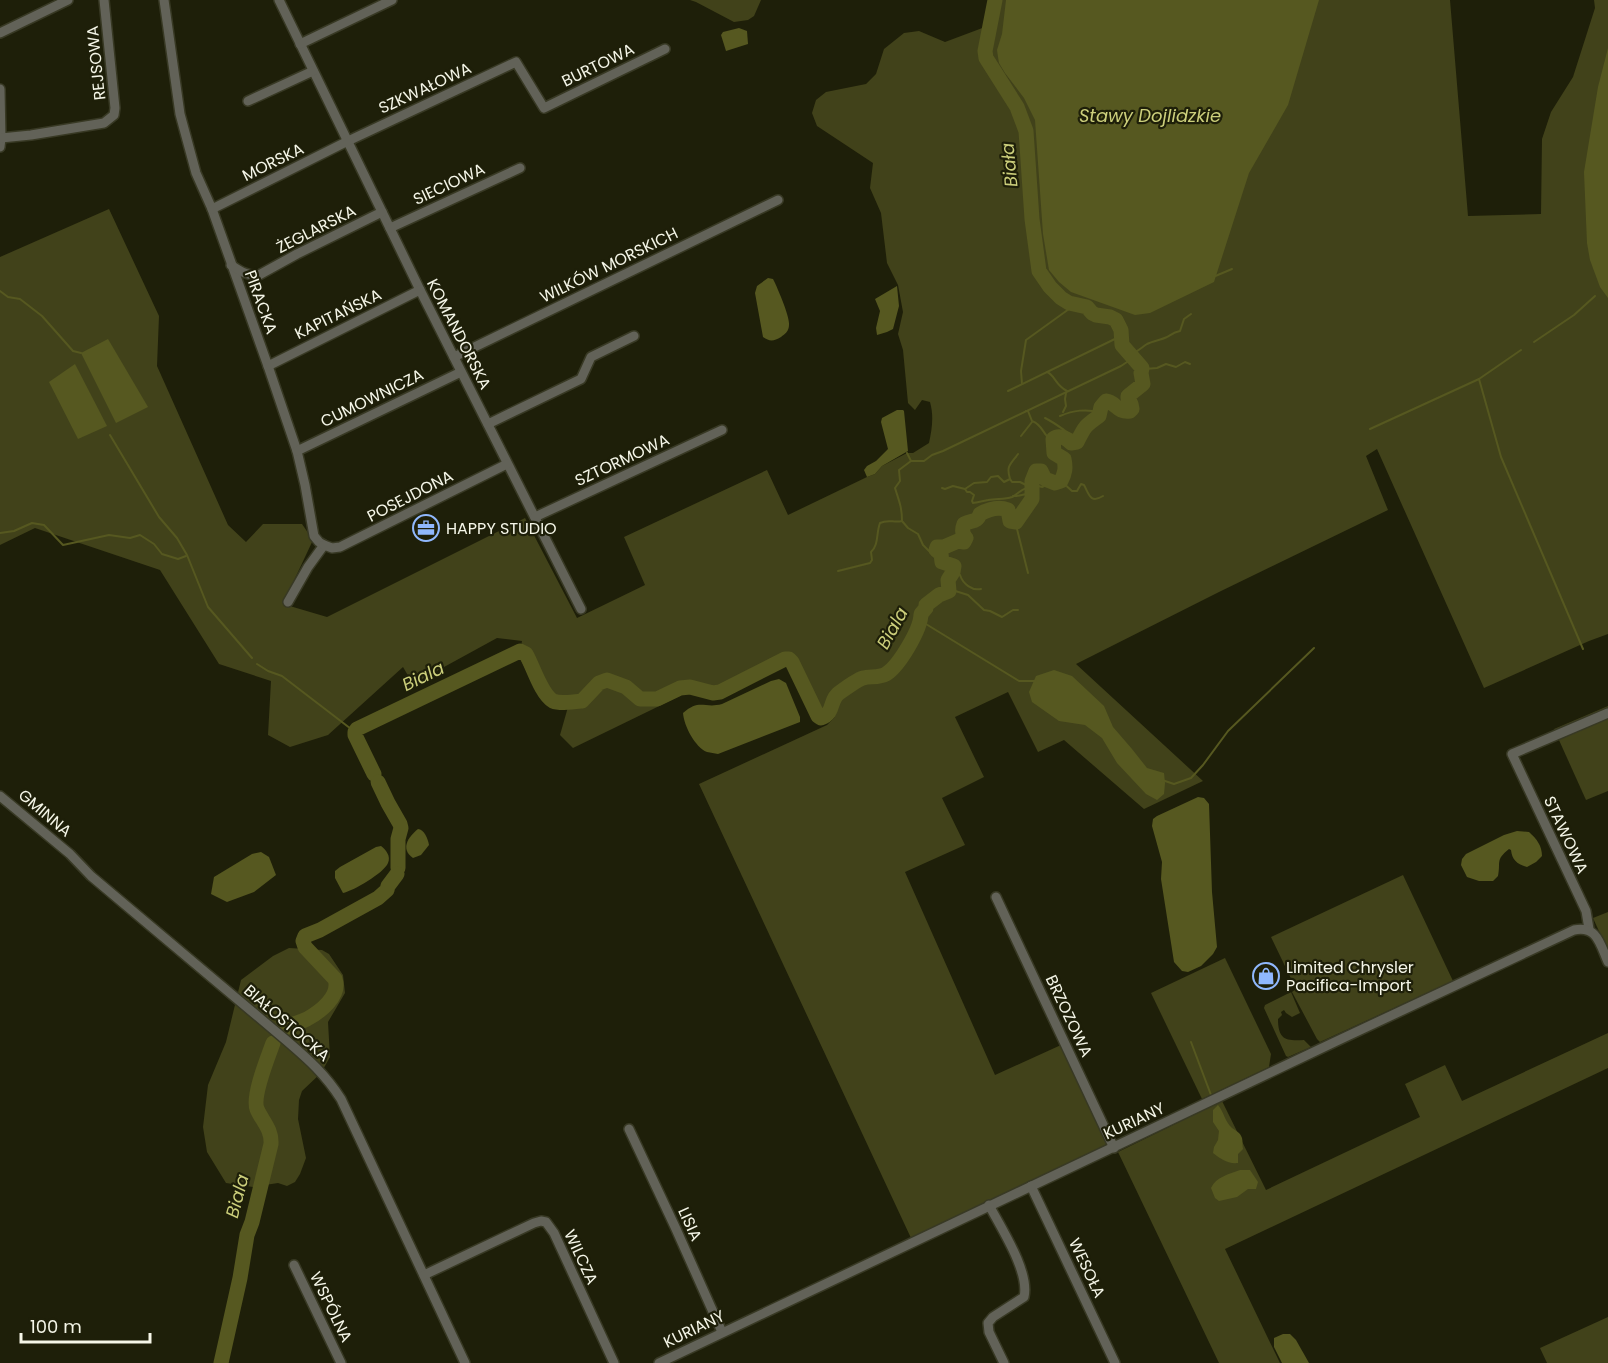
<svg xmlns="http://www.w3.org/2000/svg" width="1608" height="1363" font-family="Poppins,sans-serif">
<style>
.green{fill:#41421a}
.water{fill:#565820}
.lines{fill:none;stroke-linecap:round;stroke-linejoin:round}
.stream{stroke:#565820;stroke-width:2}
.river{stroke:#565820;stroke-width:15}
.minor-casing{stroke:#383924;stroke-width:12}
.minor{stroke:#626258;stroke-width:9}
.labels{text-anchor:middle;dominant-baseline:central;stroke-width:4.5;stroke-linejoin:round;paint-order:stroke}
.street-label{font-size:16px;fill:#f5f6e8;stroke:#1e1f09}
.poi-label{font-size:16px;fill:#f5f6e8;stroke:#1e1f09;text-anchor:start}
.water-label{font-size:18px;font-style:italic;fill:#cccf7b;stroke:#1e1f09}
</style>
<rect width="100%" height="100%" fill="#1e1f09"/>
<!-- green -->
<g class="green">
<path d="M690 0H761L754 16 748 20 734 22 696 2Z"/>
<path d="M990 0H1450L1468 216 1541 214 1542 139 1551 112 1573 77 1595 8 1594 0H1608V634L1589 641 1484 688 1377 449 1366 456 1388 510 1219 592 1076 664 1203 781 1144 809 1064 740 1038 752 1008 692 955 717 984 777 942 798 965 845 905 872 995 1075 1061 1045 1108 1144 911 1238 699 784 827 725 834 718 840 702 832 705 829 713 821 718 818 716 792 662 789 660 787 664 718 697 686 693 573 748 560 735 568 707 547 705 540 697 519 657 522 641 497 638 413 684 403 667 328 735 290 747 268 735 271 681 219 664 160 570 35 528 0 545V257L109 209 159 316 157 366 228 525 246 542 263 524H302L313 540 283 604 327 617 525 518 577 618 645 585 624 537 767 470 788 515 867 477 875 474 882 466 907 453H913L929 443C932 429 934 416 930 402L922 400 915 410 908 403 903 350 898 334 903 312 898 285 887 263 881 213 870 188 873 163 817 126 812 113 816 100 826 92 866 84 876 74 884 49 904 33 919 31 945 42 985 27Z"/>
<path d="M1608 706V791L1586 800 1554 729Z"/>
<path d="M1403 875 1453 981 1320 1042 1317 1039 1292 992 1296 989 1271 937Z"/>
<path d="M1608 912V951L1593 918Z"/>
<path d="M289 948 322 950 329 954 343 975 345 993 328 1022 330 1057 321 1073 302 1091 299 1100 298 1119 306 1158 300 1174 295 1182 287 1186 278 1183 253 1187 226 1183 207 1152 203 1127 208 1085 226 1042 241 980 273 956Z"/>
<path d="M1225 958 1271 1054 1269 1067 1202 1099 1151 993Z"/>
<path d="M1291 992 1300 1013 1292 1017 1286 1013 1284 1010 1281 1012 1282 1015 1278 1019C1278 1040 1286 1041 1304 1040L1311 1047 1288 1057 1286 1056 1264 1008 1265 1005Z"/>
<path d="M1608 1033V1068L1225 1249 1280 1363H1219L1118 1152 1222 1101 1266 1190 1420 1117 1405 1084 1445 1065 1462 1101Z"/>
<path d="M1608 1317V1363H1547L1540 1348Z"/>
</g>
<!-- water -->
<g class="water">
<path d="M1006 0H1319L1288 105 1249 173 1214 282 1150 313 1135 315 1071 292 1059 282 1049 270 1043 234 1035 120 1024 98 1005 73 999 63 998 57 997 50 1002 34Z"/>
<path d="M739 28 747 31 748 44 726 51 721 35 723 32Z"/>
<path d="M1608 48V298L1600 287 1590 260 1587 243 1584 172 1598 87Z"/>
<path d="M768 278 773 279 775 283C779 292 790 317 789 325 789 331 785 334 781 337 774 341 770 342 763 337L755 293 757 286Z"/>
<path d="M897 286 899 306 893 329 887 332 877 335 876 328 880 311 875 299Z"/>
<path d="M1088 302H1092L1093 308 1095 310 1117 316 1123 324C1120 331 1127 338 1122 345L1112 321C1097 315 1091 327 1086 304Z"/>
<path d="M108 339 148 407 116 423 81 353Z"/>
<path d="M75 364 107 426 78 439 49 382Z"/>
<path d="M897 410H903L904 411 908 451 882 466 875 474 867 477 864 470 867 466 876 461 888 449 881 422 882 418Z"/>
<path d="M1054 670 1072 676 1104 706 1113 727 1132 749 1147 768 1164 773 1165 783 1164 794 1157 800 1146 794 1117 763 1102 738 1085 725 1059 721 1032 702 1029 692 1036 676Z"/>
<path d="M779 679 786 683 800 717V722L718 754C714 753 711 753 707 752 695 747 684 726 683 713 700 698 704 709 722 704L771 681Z"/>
<path d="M1198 797 1204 798 1209 804 1212 892 1217 947 1213 954 1201 966 1188 972 1182 971 1174 962 1161 879 1162 862 1152 826 1153 819 1157 816Z"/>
<path d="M418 829C424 829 428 839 429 845L421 855 413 858C400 849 408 837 418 829Z"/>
<path d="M1517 831 1529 832C1537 839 1542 846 1542 856L1536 862 1527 867C1517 864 1512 860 1511 850L1509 849C1495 860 1501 862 1498 876L1493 881H1479L1467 877 1461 865 1462 859 1466 854 1504 835Z"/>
<path d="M381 846C386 850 391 856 388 863 384 873 353 891 343 893L335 878V871L340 867 376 847Z"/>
<path d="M261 852 269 857 276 875 254 892 227 902 211 894 214 877 252 854Z"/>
<path d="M1218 1105C1224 1112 1225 1122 1232 1128 1236 1131 1240 1132 1242 1138 1243 1142 1242 1145 1243 1149L1238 1154V1163C1227 1164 1221 1159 1213 1153L1214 1147 1218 1140 1219 1131 1213 1122V1110Z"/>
<path d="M1240 1170H1250L1258 1182 1256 1189H1248L1237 1197 1219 1201 1215 1198 1211 1188C1216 1177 1229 1174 1240 1170Z"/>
<path d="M1283 1334H1290L1296 1340 1309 1363H1282L1274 1347V1338Z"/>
</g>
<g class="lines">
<!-- stream -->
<g class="stream">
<path d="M1213 277 1232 269"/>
<path d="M0 291 8 297 20 299 42 316 73 351 81 353"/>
<path d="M1534 342 1574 315 1595 296"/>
<path d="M1521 350 1479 379 1501 457 1583 649"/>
<path d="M1142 368 1145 369 1157 368 1166 364 1176 367 1185 362 1190 364"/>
<path d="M1047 372C1055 375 1055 385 1067 391"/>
<path d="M1022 384 1021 371 1026 340 1069 309 1071 304"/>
<path d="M1008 391 1121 336"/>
<path d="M1026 411H1028L1032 421C1044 425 1043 438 1053 439"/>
<path d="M1063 412 1066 406 1065 399 1066 393"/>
<path d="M1060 416C1074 410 1085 409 1101 412"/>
<path d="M1045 418C1053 422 1057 425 1064 430 1068 434 1074 435 1079 437"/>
<path d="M1370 429 1479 379"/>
<path d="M110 435 159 517 177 538 187 555 208 607 252 658"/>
<path d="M1021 436 1032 422"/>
<path d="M907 453 911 461"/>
<path d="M1010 479C1006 466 1010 465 1018 454"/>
<path d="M1061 481 1072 491H1077L1081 484 1084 485C1089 494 1090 504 1103 496"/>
<path d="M942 488 945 489 953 486 965 489 974 483 987 482 991 477 998 476 1004 482 1010 479 1012 482H1020L1032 488 1035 485 1042 487 1053 482"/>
<path d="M965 489 967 492H970L974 495 972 501 973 503C979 502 983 501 988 500 996 498 1004 500 1012 497 1019 494 1021 488 1029 488"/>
<path d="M1013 496C1021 497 1025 493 1032 493"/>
<path d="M1019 518 1021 524 1017 526V529L1028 573"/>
<path d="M0 533 14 531 32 523 44 525 63 545 109 535 130 538 140 535 154 544 162 554 178 559 186 556"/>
<path d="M936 551 931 553 923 545 918 534 908 528 902 521C902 507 899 501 895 488L900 481 899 470 911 461H924L932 455 943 451 1121 366 1127 362 1130 355C1137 352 1141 348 1147 344 1153 341 1161 340 1167 337 1172 334 1174 332 1180 331L1184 319 1191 314"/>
<path d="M838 571 870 563 872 560 871 552C879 545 876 533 880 523 888 519 894 523 902 521"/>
<path d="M953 572 960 575C963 584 972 591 981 589"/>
<path d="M949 589 968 595 984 610 990 611 1002 617 1013 610H1018"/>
<path d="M921 621 1019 681H1036"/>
<path d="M257 664 268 671 282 676 355 732"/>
<path d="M1162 780 1174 784 1191 778 1203 765 1228 731 1314 648"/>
<path d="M1191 1042 1211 1095"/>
</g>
<!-- river -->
<g class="river">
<path d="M374 774 355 735V732L357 729 520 651 526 654C533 666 541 694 553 701 560 704 574 702 582 701L599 683 607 680 626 687 640 699H657L680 688 690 687 713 693 720 692 785 659H789L792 662 818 716 821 718C835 713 829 700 839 693 843 690 860 678 863 678 870 676 879 678 886 674 899 666 921 629 921 614L926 608V605L939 595 949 591 948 580 953 572 954 566 942 562 941 554 936 550 937 547H944L958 541 964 542 966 538C962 534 962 529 964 524 971 520 977 523 980 514 989 509 998 506 1008 510L1010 521 1016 522 1032 499V481L1036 471H1041L1045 479 1055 483 1061 481C1065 473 1066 468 1064 459L1054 453 1053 439C1059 434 1066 438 1071 443L1077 442C1085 426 1085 426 1099 416L1101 407 1106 401C1116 402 1117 413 1130 411L1132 409 1131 404 1128 398V396L1143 384 1141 373 1142 368 1122 345 1121 330 1116 320 1110 317 1096 315 1092 313 1087 307 1069 303 1061 298 1050 287 1039 271 1032 219 1026 131 1017 107 986 58 985 51 995 0"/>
<path d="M378 782 388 803 400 824 401 828 398 839V868"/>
<path d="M284 1029C291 1024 299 1023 307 1019 320 1012 341 996 335 979L305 947 303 941 305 936 320 930 378 898 387 890 388 886 397 874"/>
<path d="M221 1363 240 1278 247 1235 252 1222 271 1144C272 1129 262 1121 257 1109 252 1096 268 1057 273 1043"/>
</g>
<defs>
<g id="minor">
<path d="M164 0 180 114 196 173 212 209 268 366 297 451 305 485 314 536 319 542 324 545 308 567 288 602"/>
<path d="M279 0 420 290 581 609"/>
<path d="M0 33 68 0"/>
<path d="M300 44 392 0"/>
<path d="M0 89 1 138 0 147"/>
<path d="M248 101 313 71"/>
<path d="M1 138 31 135 104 123 114 115 115 108 104 0"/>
<path d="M212 209 348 141 516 62 544 108 665 49"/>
<path d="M390 228 520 168"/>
<path d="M231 265C240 271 247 276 259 275L297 254 382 212"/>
<path d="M454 357 778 200"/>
<path d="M268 366 420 290"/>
<path d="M488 424 581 379 591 357 634 336"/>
<path d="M297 451 461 372"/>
<path d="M535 517 722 430"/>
<path d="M324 545 332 548 340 547 507 464"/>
<path d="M0 796 70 854 91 876 287 1041C309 1060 325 1074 341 1099L465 1363"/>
<path d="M996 897 1114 1148"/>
<path d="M1589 929 1586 911 1512 754 1608 713"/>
<path d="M629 1129 676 1229 722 1332"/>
<path d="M1031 1186 1115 1363"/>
<path d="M989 1205C1001 1228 1030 1272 1024 1297L993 1317 988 1323 989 1332 1004 1363"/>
<path d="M294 1265 341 1363"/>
<path d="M424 1275 534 1223 541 1221 546 1222 554 1233 614 1363"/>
<path d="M659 1363 1341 1039 1574 930C1597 925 1600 944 1608 962"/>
</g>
</defs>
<!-- minor casing -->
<use href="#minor" class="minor-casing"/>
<!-- minor -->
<use href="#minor" class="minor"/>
</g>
<!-- icons -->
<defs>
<symbol id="office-ring" viewBox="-11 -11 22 22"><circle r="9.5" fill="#1e1f09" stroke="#90b8fd" stroke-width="1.5"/><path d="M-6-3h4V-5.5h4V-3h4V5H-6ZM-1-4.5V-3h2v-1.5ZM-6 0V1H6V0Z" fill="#90b8fd"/></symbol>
<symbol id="shop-ring" viewBox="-11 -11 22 22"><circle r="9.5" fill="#1e1f09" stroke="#90b8fd" stroke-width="1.5"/><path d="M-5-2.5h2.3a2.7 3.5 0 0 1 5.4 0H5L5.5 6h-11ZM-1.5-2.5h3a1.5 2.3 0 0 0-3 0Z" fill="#90b8fd"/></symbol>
</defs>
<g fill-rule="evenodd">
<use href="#office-ring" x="411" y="513" width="30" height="30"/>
<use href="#shop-ring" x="1251" y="961" width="30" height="30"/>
</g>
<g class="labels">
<!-- street labels -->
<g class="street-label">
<text transform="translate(96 63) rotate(-96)">REJSOWA</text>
<text transform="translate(598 65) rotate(-26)">BURTOWA</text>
<text transform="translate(425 88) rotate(-25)">SZKWAŁOWA</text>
<text transform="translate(273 162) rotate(-26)">MORSKA</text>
<text transform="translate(449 184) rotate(-25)">SIECIOWA</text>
<text transform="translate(316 229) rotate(-27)">ŻEGLARSKA</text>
<text transform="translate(609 265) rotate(-26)">WILKÓW MORSKICH</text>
<text transform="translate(261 302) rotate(70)">PIRACKA</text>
<text transform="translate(338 314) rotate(-26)">KAPITAŃSKA</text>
<text transform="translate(459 334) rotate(63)">KOMANDORSKA</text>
<text transform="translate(372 398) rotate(-26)">CUMOWNICZA</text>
<text transform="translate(622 460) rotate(-25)">SZTORMOWA</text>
<text transform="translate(410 496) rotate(-27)">POSEJDONA</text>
<text transform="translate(45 813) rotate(40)">GMINNA</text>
<text transform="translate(1566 835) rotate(65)">STAWOWA</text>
<text transform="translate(1069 1016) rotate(65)">BRZOZOWA</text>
<text transform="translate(287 1023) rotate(41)">BIAŁOSTOCKA</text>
<text transform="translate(1134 1121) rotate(-25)">KURIANY</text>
<text transform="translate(690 1224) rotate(65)">LISIA</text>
<text transform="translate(581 1257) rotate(65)">WILCZA</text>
<text transform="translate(1087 1268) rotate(65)">WESOŁA</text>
<text transform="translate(331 1307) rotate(64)">WSPÓLNA</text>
<text transform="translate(694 1329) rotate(-26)">KURIANY</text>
</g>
<!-- poi labels -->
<g class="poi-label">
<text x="446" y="528">HAPPY STUDIO</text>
<text x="1286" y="967">Limited Chrysler<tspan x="1286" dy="18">Pacifica-Import</tspan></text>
</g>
<!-- water labels -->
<g class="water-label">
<text x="1150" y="115">Stawy Dojlidzkie</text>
<text transform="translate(1009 165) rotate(-95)">Biała</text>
<text transform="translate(892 628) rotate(-61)">Biala</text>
<text transform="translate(423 676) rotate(-26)">Biala</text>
<text transform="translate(237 1196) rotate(-75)">Biala</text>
</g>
</g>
<!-- scale -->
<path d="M21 1333v9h129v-9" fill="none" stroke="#f5f6e8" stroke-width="3"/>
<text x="30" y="1333" font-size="18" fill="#f5f6e8" stroke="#1e1f09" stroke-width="4.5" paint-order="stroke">100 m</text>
</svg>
